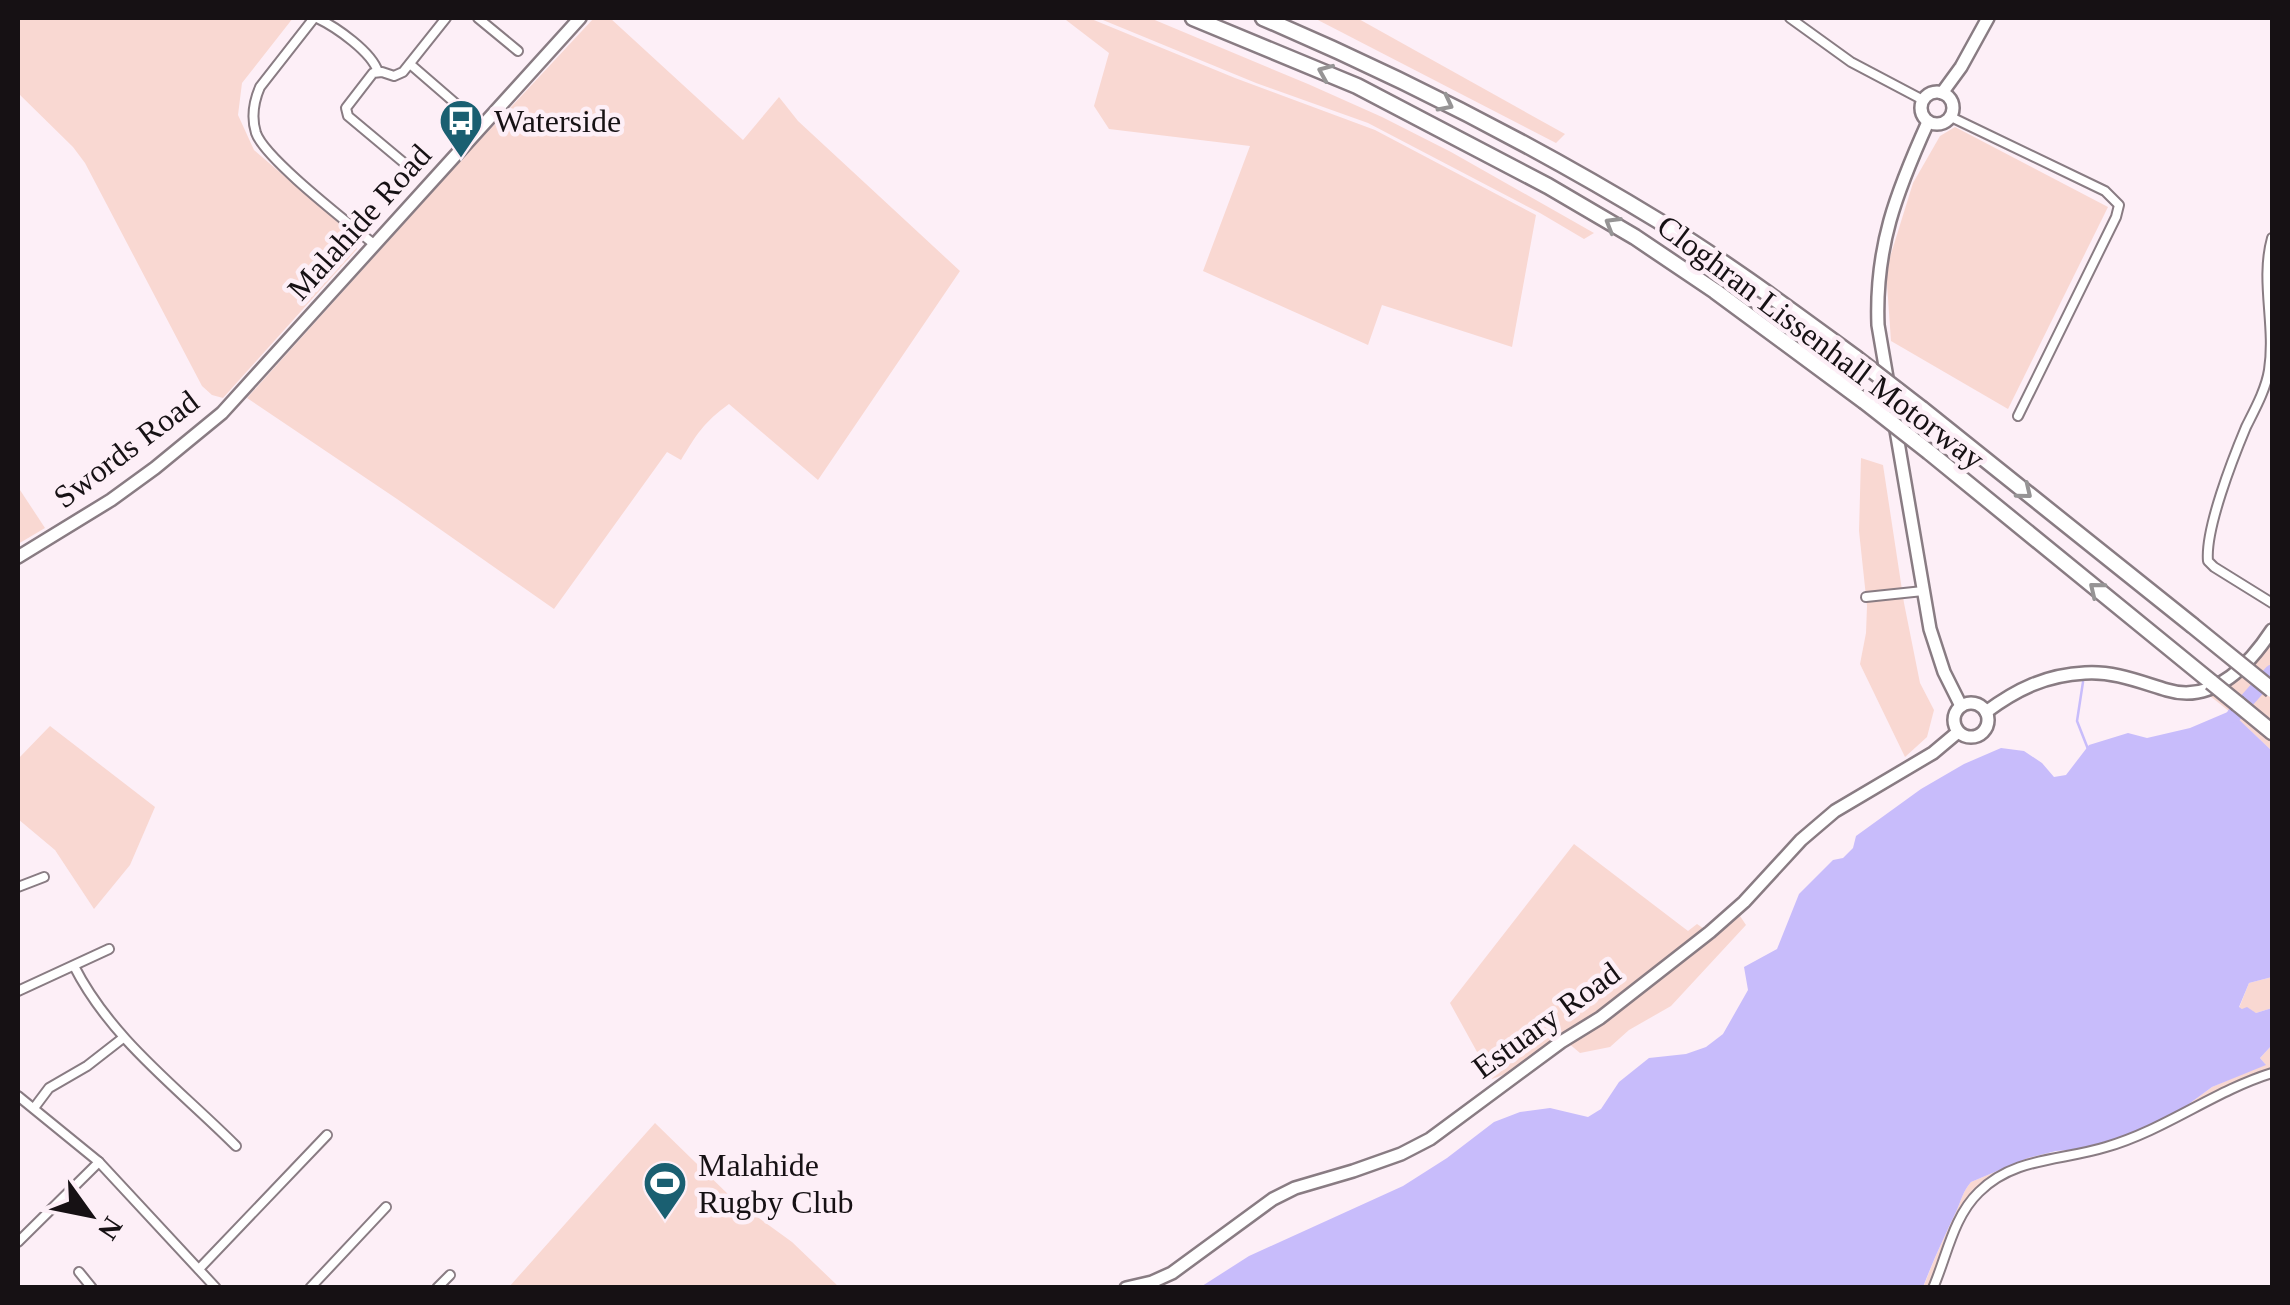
<svg xmlns="http://www.w3.org/2000/svg" width="2290" height="1305" font-family="'Times New Roman',serif">
<style>
.green{fill:#f9d8d2}
.water{fill:#c8bcfb}
.lines{fill:none;stroke-linecap:round;stroke-linejoin:round}
.stream{stroke:#c8bcfb;stroke-width:2.5}
.river{stroke:#c8bcfb;stroke-width:15}
.street-casing{stroke:#897c83;stroke-width:12}
.secondary-casing{stroke:#897c83;stroke-width:16}
.highway-casing{stroke:#897c83;stroke-width:19}
.street{stroke:#fff;stroke-width:8}
.secondary{stroke:#fff;stroke-width:11}
.highway{stroke:#fff;stroke-width:14}
.highway-bridge-casing{stroke:#897c83;stroke-width:19;stroke-linecap:butt}
.highway-bridge{stroke:#fff;stroke-width:14}
.oneway{stroke:#969495}
.labels{text-anchor:middle;dominant-baseline:central;stroke-width:9;stroke-linejoin:round;paint-order:stroke}
.poi-label{font-size:32px;fill:#161114;stroke:#fdeff7;text-anchor:start}
.street-label{font-size:32px;fill:#161114;stroke:#fdeff7}
</style>
<rect width="100%" height="100%" fill="#fdeff7"/>
<!-- green -->
<g class="green">
<path d="M18 18H293L242 83 238 115 254 150 341 225 357 244V249L223 398 212 395 202 386 85 163 73 147 18 93Z"/>
<path d="M594 18H610L743 140 779 97 798 121 960 271 818 480 729 404C703 423 697 434 681 460L667 452 554 609 397 499 247 398 456 166Z"/>
<path d="M1058 18H1089L1235 78 1375 130 1536 215 1512 347 1382 305 1368 345 1203 271 1250 146 1109 129 1094 106 1109 53 1066 20Z"/>
<path d="M1098 18H1150L1308 84 1382 117 1451 152 1594 233 1584 239 1540 213 1368 123 1256 83Z"/>
<path d="M1314 18H1357L1565 134 1556 143Z"/>
<path d="M1955 127 2108 207 2008 409 1891 341 1886 270 1913 183 1940 136Z"/>
<path d="M1861 458 1883 465 1904 603 1920 683 1934 710 1927 737 1905 757 1860 664 1866 633 1867 606 1859 531Z"/>
<path d="M18 487 45 528 18 544Z"/>
<path d="M2272 639V751L2234 715 2210 696 2259 660Z"/>
<path d="M50 726 155 807 130 865 94 909 55 850 18 819V759Z"/>
<path d="M1574 844 1688 931 1697 924 1713 935 1740 916 1746 925 1671 1006 1629 1030 1610 1047 1580 1053 1561 1037 1511 1072 1492 1079 1450 1003Z"/>
<path d="M2272 977V1008L2256 1013 2239 1008 2249 983Z"/>
<path d="M2272 1045V1069L2218 1093 2139 1136 2013 1168 1966 1206 1933 1287 1923 1288C1933 1261 1944 1237 1956 1212 1961 1201 1963 1191 1971 1182L2028 1158 2116 1141 2178 1112 2212 1087 2265 1064 2260 1058Z"/>
<path d="M655 1123 734 1200 792 1242 839 1287H509Z"/>
</g>
<!-- water -->
<path class="water" d="M2230 711 2272 751V977L2249 983 2239 1007 2242 1009 2247 1007 2256 1013 2272 1008V1045L2260 1058 2266 1065 2212 1087 2178 1112 2146 1130 2116 1141 2080 1149 2056 1151 2028 1158 1971 1182C1963 1191 1961 1201 1956 1212 1944 1237 1933 1261 1923 1287L1199 1288 1249 1256 1403 1186 1447 1158 1494 1122 1520 1112 1550 1108 1588 1117 1601 1109 1619 1082 1649 1058 1686 1054 1706 1047 1723 1034 1748 990 1744 967 1777 949 1799 894 1833 860 1843 858 1853 848 1856 836 1921 789 1964 764 2001 748 2024 751 2042 763 2054 777 2066 775 2089 745 2128 733 2147 738 2190 728Z"/>
<g class="lines">
<!-- stream -->
<path class="stream" d="M2083 682 2077 721 2088 749"/>
<!-- river -->
<path class="river" d="M2234 715 2272 672"/>
<defs>
<g id="street">
<path d="M314 18 260 87C254 101 251 117 256 133 265 159 350 224 375 245"/>
<path d="M317 18C336 27 372 52 378 72"/>
<path d="M478 18 518 51"/>
<path d="M1790 18 1851 62 1923 100"/>
<path d="M410 64 462 109"/>
<path d="M1951 117 2105 191 2119 205 2116 217 2018 416"/>
<path d="M409 167 348 116 346 108 373 73 382 72 394 76 403 72 446 18"/>
<path d="M2272 238C2260 281 2276 325 2269 370 2266 389 2255 409 2246 427 2233 458 2205 529 2208 561L2214 567 2272 603"/>
<path d="M1866 597 1923 591"/>
<path d="M18 887 44 877"/>
<path d="M74 966C111 1039 178 1088 236 1146"/>
<path d="M18 991 109 949"/>
<path d="M18 1096 99 1162 216 1288"/>
<path d="M34 1108 49 1088 87 1066 123 1038"/>
<path d="M18 1242 99 1162"/>
<path d="M199 1269 327 1135"/>
<path d="M79 1272 92 1288"/>
<path d="M310 1288 386 1207"/>
<path d="M437 1288 450 1275"/>
<path d="M1933 1288C1947 1256 1953 1217 1979 1192 2014 1157 2061 1161 2106 1147 2165 1130 2214 1091 2272 1073"/>
</g>
<g id="secondary">
<circle cx="1937" cy="108" r="16"/>
<path d="M1942 93 1961 67 1988 18"/>
<path d="M1928 122C1896 193 1875 247 1878 325L1930 629 1944 672 1961 706"/>
<path d="M18 557 111 500 155 468 222 413 580 18"/>
<circle cx="1971" cy="720" r="17"/>
<path d="M1986 712C2017 689 2046 675 2085 673 2114 671 2140 682 2167 690 2213 704 2249 665 2272 630"/>
<path d="M1126 1288 1152 1282 1172 1273 1273 1199 1295 1188 1353 1171 1401 1154 1430 1139 1561 1042 1600 1018 1710 932 1744 902 1801 840 1835 811 1933 753 1958 732"/>
</g>
<g id="highway">
<path d="M1193 18 1357 86 1548 186 1635 237 1715 291 1864 401"/>
<path d="M1263 18C1401 77 1534 145 1662 223 1729 264 1793 312 1856 358"/>
<path d="M1922 409 2192 625"/>
<path d="M1929 452 2211 682"/>
<path d="M2238 704 2272 732"/>
</g>
</defs>
<!-- street casing -->
<use href="#street" class="street-casing"/>
<!-- secondary casing -->
<use href="#secondary" class="secondary-casing"/>
<!-- highway casing -->
<use href="#highway" class="highway-casing"/>
<!-- street -->
<use href="#street" class="street"/>
<!-- secondary -->
<use href="#secondary" class="secondary"/>
<!-- highway -->
<use href="#highway" class="highway"/>
<defs>
<g id="highway-bridge">
<path d="M1856 358 1922 409"/>
<path d="M1864 401 1929 452"/>
<path d="M2192 625 2272 690"/>
<path d="M2211 682 2238 704"/>
</g>
</defs>
<!-- highway-bridge casing -->
<use href="#highway-bridge" class="highway-bridge-casing"/>
<!-- highway-bridge -->
<use href="#highway-bridge" class="highway-bridge"/>
</g>
<!-- one-way arrows -->
<defs><path id="oneway-chevron" d="M-2-3.5L2.5 0L-2 3.5" fill="none" stroke-width="1.6" stroke-linecap="round" stroke-linejoin="round" transform="scale(2.5)"/></defs>
<g class="oneway">
<use href="#oneway-chevron" transform="translate(1325 72) rotate(-157)"/>
<use href="#oneway-chevron" transform="translate(1446 104) rotate(27)"/>
<use href="#oneway-chevron" transform="translate(1612 224) rotate(-149)"/>
<use href="#oneway-chevron" transform="translate(2025 492) rotate(39)"/>
<use href="#oneway-chevron" transform="translate(2096 589) rotate(-141)"/>
</g>
<!-- icons -->
<defs>
<symbol id="bus-pin" viewBox="-11 -11 22 30"><path d="M0 17L-7.5 6A9.5 9.5 0 1 1 7.5 6Z" fill="#1a5f71" stroke="#fdeff7"/><path d="M-5-6H5V4H4V6H2V4H-2V6H-4V4H-5ZM-3.5-4V0h7V-4ZM-3.5 1.2v1.5H-2V1.2ZM2 1.2v1.5H3.5V1.2Z" fill="#fff"/></symbol>
<symbol id="stadium-pin" viewBox="-11 -11 22 30"><path d="M0 17L-7.5 6A9.5 9.5 0 1 1 7.5 6Z" fill="#1a5f71" stroke="#fdeff7"/><path d="M0-5a6.5 5 0 1 0 0 10a6.5 5 0 1 0 0-10ZM-3.5-1.8h7v3.6h-7Z" fill="#fff"/></symbol>
</defs>
<g fill-rule="evenodd">
<use href="#bus-pin" x="436" y="96" width="50" height="68"/>
<use href="#stadium-pin" x="640" y="1158" width="50" height="68"/>
</g>
<g class="labels">
<!-- poi labels -->
<g class="poi-label">
<text x="494" y="121">Waterside</text>
<text x="698" y="1165">Malahide<tspan x="698" dy="37">Rugby Club</tspan></text>
</g>
<!-- street labels -->
<g class="street-label">
<text transform="translate(359 222) rotate(-48)">Malahide Road</text>
<text transform="translate(1821 342) rotate(37)">Cloghran Lissenhall Motorway</text>
<text transform="translate(126 449) rotate(-37)">Swords Road</text>
<text transform="translate(1546 1020) rotate(-36)">Estuary Road</text>
</g>
</g>
<!-- border -->
<rect width="2290" height="1305" fill="none" stroke="#161114" stroke-width="40"/>
<!-- north arrow -->
<g transform="translate(90 1215) rotate(123)" stroke="#fdeff7" stroke-width="8" paint-order="stroke">
<path d="M0-8L18 38L0 25L-18 38Z" fill="#161114"/>
<text y="-15" font-size="28" font-weight="bold" text-anchor="middle" fill="#161114">N</text>
</g>
</svg>
